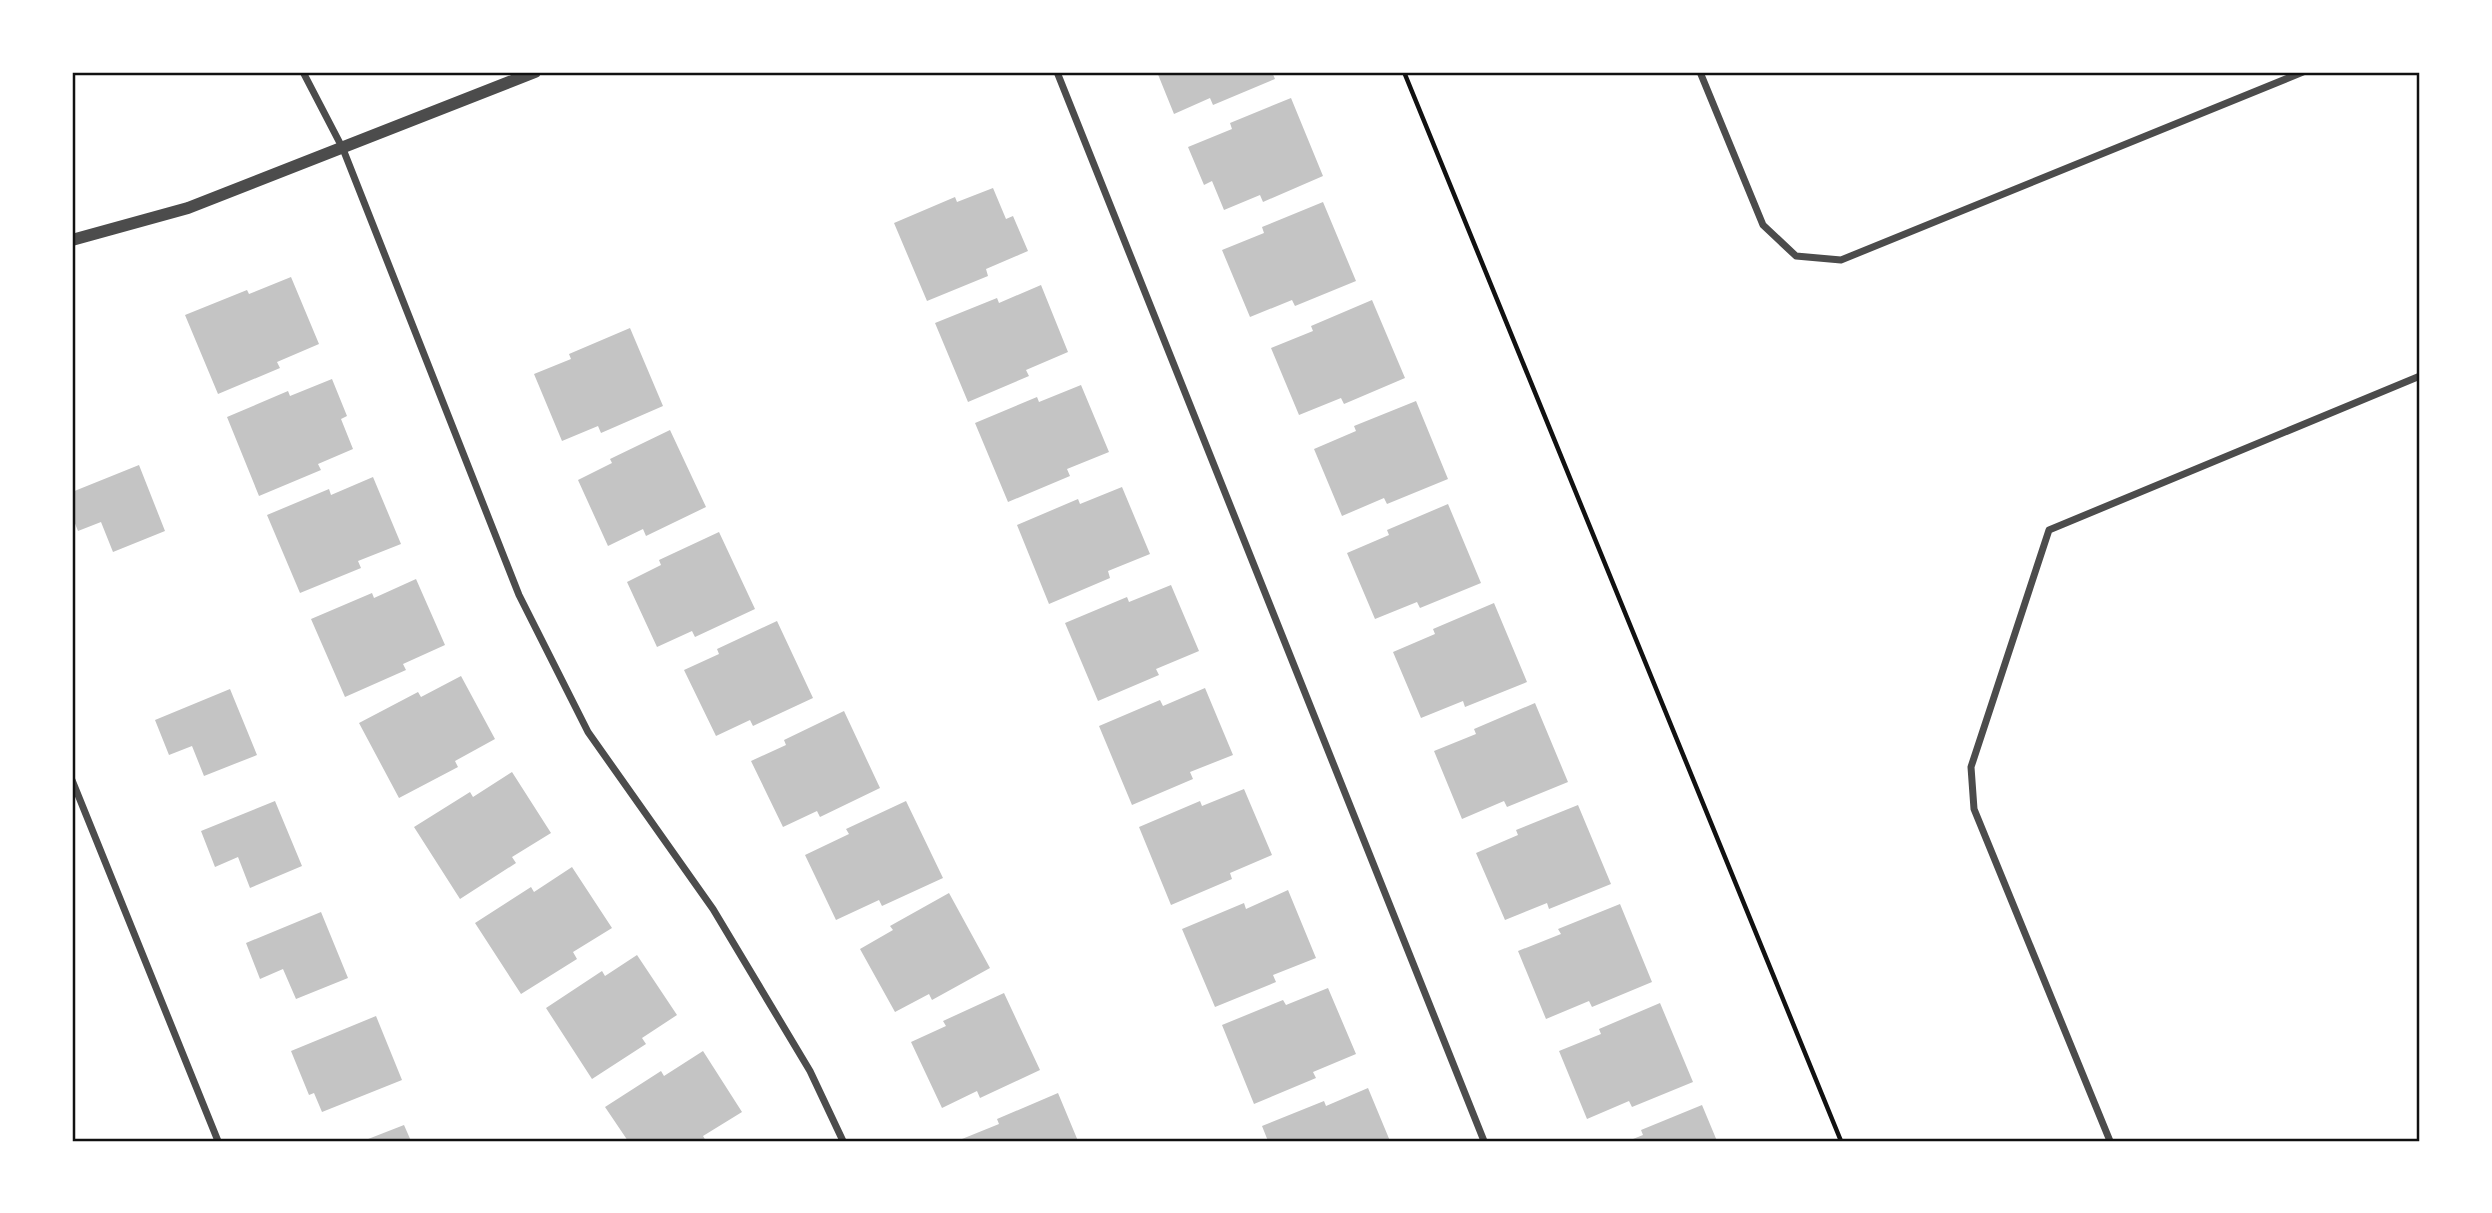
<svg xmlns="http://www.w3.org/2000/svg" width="2492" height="1213" font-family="'Titillium Web',sans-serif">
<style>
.building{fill:#c4c4c4}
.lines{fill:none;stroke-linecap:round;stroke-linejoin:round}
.path{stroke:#111;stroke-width:4.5}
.minor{stroke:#4c4c4c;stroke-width:7}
.tertiary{stroke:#4c4c4c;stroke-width:12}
.neatline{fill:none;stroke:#111;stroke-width:2.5}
</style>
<rect width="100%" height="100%" fill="#fff"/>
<!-- building -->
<g class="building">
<path d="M1157 72H1272L1275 79 1213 105 1210 98 1174 114Z"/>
<path d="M1291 98 1323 176 1263 202 1260 195 1224 210 1212 181 1204 185 1188 147 1232 129 1230 123Z"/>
<path d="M993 188 1006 219 1013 216 1028 251 986 269 988 276 927 301 894 223 955 197 957 202Z"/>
<path d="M1323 202 1356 281 1295 306 1292 300 1250 317 1222 250 1264 233 1262 227Z"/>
<path d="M291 277 319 344 277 362 280 368 218 394 185 315 247 290 249 294Z"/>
<path d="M1041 285 1068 352 1026 370 1029 376 968 402 935 323 997 298 999 303Z"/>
<path d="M1372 300 1405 378 1344 404 1341 398 1299 415 1271 348 1313 331 1311 326Z"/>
<path d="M630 328 663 406 601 433 598 426 562 441 534 374 571 359 569 354Z"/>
<path d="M332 379 347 416 341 419 353 449 318 464 321 470 259 496 227 417 288 391 290 396Z"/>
<path d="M1081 385 1109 452 1067 469 1070 476 1008 502 975 423 1037 397 1039 402Z"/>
<path d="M1416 401 1448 479 1387 504 1384 498 1342 516 1314 449 1356 431 1354 426Z"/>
<path d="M670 430 706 507 646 536 643 529 608 546 578 480 612 463 610 459Z"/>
<path d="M139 465 165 531 113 552 101 522 78 531 72 516V492Z"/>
<path d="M373 477 401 544 358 561 361 568 300 593 267 515 329 489 331 495Z"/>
<path d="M1122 487 1150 554 1108 571 1110 578 1049 604 1017 525 1078 499 1080 504Z"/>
<path d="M1448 504 1481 583 1420 608 1417 602 1375 619 1347 553 1389 535 1387 530Z"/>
<path d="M719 532 755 609 695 637 692 631 657 647 627 582 661 565 659 560Z"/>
<path d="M416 579 445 645 403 664 406 670 345 697 311 619 372 593 374 598Z"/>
<path d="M1171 585 1199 651 1156 669 1159 675 1098 701 1065 623 1127 597 1129 602Z"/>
<path d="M1494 603 1527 682 1465 707 1463 701 1421 718 1393 652 1435 634 1433 629Z"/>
<path d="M777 621 813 698 753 726 750 720 716 736 684 670 719 654 717 649Z"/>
<path d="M461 676 495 739 455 761 458 767 399 798 359 723 418 692 421 697Z"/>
<path d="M1205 688 1233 755 1190 772 1193 779 1132 805 1099 726 1160 700 1163 706Z"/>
<path d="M230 689 257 755 204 776 192 746 169 755 155 720Z"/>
<path d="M1535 703 1568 782 1507 807 1504 801 1462 819 1434 751 1476 734 1474 729Z"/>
<path d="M844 711 880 788 820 817 817 811 783 827 751 761 786 745 784 740Z"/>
<path d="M512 772 551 833 512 857 516 863 460 899 414 827 470 792 473 797Z"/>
<path d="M1244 789 1272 855 1230 873 1232 879 1171 905 1139 827 1200 801 1202 806Z"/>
<path d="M275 801 302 866 250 888 238 857 215 867 201 831Z"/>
<path d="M906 801 943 878 882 906 879 900 836 920 805 855 849 834 846 829Z"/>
<path d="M1578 805 1611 884 1549 909 1547 903 1505 920 1476 853 1518 835 1516 830Z"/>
<path d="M572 867 612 928 573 952 577 959 521 994 475 923 531 887 534 892Z"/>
<path d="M1288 890 1316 958 1273 975 1276 982 1215 1007 1182 929 1244 903 1246 909Z"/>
<path d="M949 893 990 968 932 1000 929 994 895 1012 860 949 893 930 890 926Z"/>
<path d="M1620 904 1652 982 1592 1007 1589 1001 1546 1019 1518 951 1561 934 1558 929Z"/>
<path d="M321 912 348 978 296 999 283 969 260 979 246 943Z"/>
<path d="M637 955 677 1015 642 1038 646 1044 592 1079 546 1008 602 971 605 976Z"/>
<path d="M1328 988 1356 1054 1313 1072 1316 1078 1254 1104 1222 1025 1283 1000 1286 1005Z"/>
<path d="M1004 993 1040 1070 980 1098 977 1091 942 1108 911 1042 946 1026 943 1021Z"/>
<path d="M1660 1003 1693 1082 1632 1107 1629 1101 1587 1119 1559 1051 1601 1034 1599 1029Z"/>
<path d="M376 1016 402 1080 322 1112 314 1093 309 1095 291 1051Z"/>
<path d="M703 1051 742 1112 703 1136 706 1141H628L605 1107 661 1071 664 1076Z"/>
<path d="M1368 1088 1390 1141H1268L1262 1126 1324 1101 1326 1106Z"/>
<path d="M1058 1093 1078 1141H957L999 1124 997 1119Z"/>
<path d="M1702 1105 1717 1141H1628L1643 1135 1641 1130Z"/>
<path d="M404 1125 411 1141H363Z"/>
</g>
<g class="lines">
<!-- path -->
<path class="path" d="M1404 72 1841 1141"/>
<!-- minor -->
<g class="minor">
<path d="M303 72 343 149 519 595 588 732 713 909 810 1071 843 1141"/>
<path d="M1057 72 1484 1141"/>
<path d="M1700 72 1763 225 1796 256 1841 260 2303 72"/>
<path d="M72 780 218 1141"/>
<path d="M2110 1141 1974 809 1971 767 2049 530 2420 376"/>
</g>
<!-- tertiary -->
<path class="tertiary" d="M72 240 188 208 535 72"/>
</g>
<!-- border -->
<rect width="2492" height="1213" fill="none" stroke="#ffffff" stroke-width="147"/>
<rect x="74" y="74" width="2344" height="1066" class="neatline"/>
</svg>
